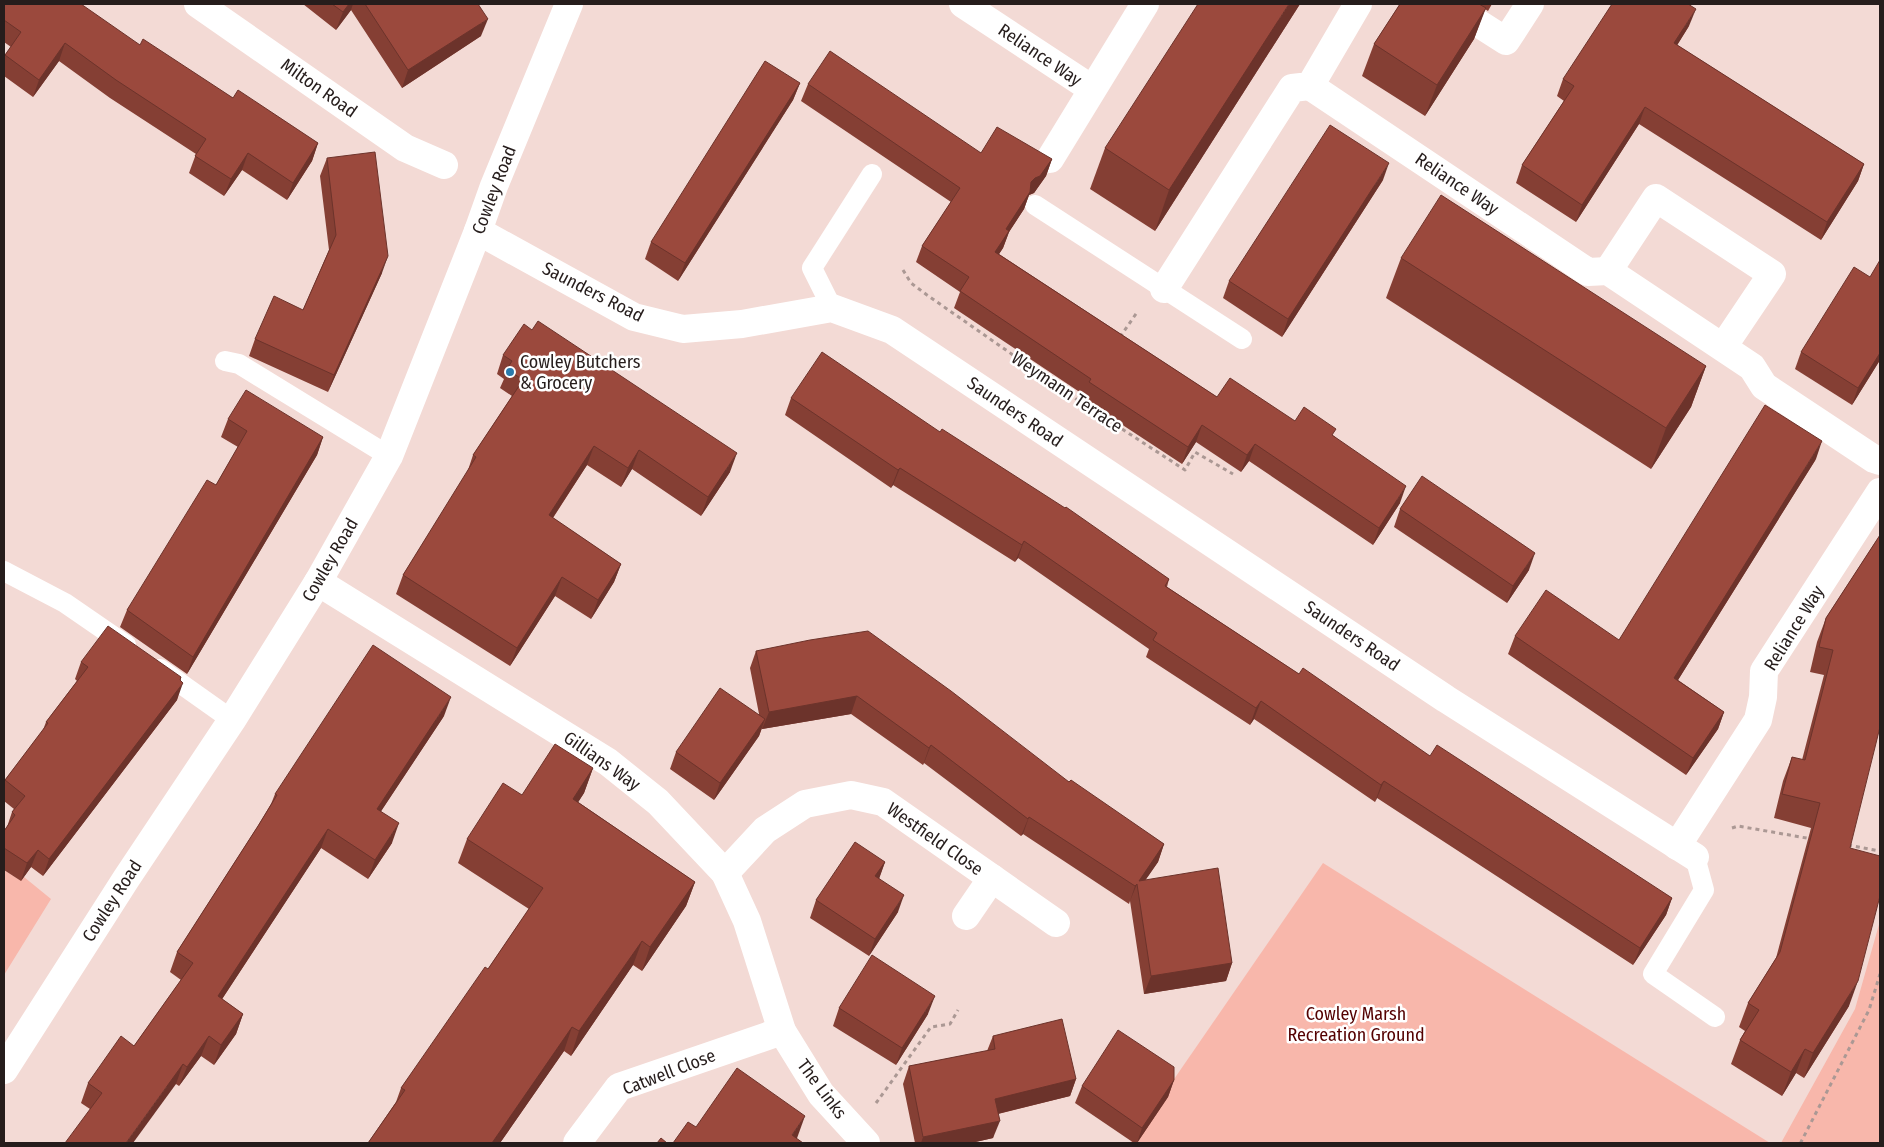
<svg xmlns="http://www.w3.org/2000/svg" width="1884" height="1147" font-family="'Fira Sans Condensed',sans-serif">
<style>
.green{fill:#f8b7ab}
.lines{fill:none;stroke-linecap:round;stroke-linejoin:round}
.path{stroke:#ab9894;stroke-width:3;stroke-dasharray:4 4;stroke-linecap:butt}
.lane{stroke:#fff;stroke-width:20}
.street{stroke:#fff;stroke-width:28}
.secondary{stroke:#fff;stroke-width:28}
.wall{fill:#853f34}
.shaded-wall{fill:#6c332b}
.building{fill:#9b493d;stroke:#6c332b}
.poi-dot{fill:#2a7aac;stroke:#fff;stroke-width:2}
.labels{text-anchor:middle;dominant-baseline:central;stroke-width:5;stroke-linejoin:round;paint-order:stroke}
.street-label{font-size:18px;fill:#261d1c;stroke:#fff}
.poi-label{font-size:18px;fill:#261d1c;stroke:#fff;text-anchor:start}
.park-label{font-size:18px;fill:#540100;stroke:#fff}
</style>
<rect width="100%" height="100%" fill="#f3dad5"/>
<!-- green -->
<g class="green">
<path d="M1323 863 1770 1143H1130Z"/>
<path d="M4 870 20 880 24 877 51 899 4 975Z"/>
<path d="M1880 921V1143H1781L1855 1009Z"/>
</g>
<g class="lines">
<!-- path -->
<g class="path">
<path d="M903 270 911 283 927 295 1079 401 1185 470 1195 452 1233 474"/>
<path d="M1120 337 1138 311"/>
<path d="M1732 828 1738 826 1812 839"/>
<path d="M1848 845 1880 851"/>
<path d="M876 1103 931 1027 950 1024 958 1010"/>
<path d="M1802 1143 1801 1142 1869 1010 1880 974"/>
</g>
<!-- lane -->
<g class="lane">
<path d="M1035 205 1242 339"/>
<path d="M832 308 812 268 872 174"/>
<path d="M225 361 239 364 389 456"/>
<path d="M4 571 65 603 126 645"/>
<path d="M160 669 232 720"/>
<path d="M1695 857 1704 890 1653 974 1715 1017"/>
</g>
<!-- street -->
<g class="street">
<path d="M198 4 405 148 444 165"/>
<path d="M963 4 1092 89"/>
<path d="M1448 4 1506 41 1530 4"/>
<path d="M1310 86 1588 272 1608 271 1752 367 1764 386 1874 459 1880 461"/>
<path d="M1050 159 1145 4"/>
<path d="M478 231 634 317 683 329 742 324 832 308 892 330 1446 699 1695 857"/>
<path d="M1608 271 1656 198 1772 274 1723 347"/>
<path d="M1164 289 1292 88 1310 86 1358 4"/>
<path d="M318 582 608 762 658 802 725 873 747 921 782 1031 821 1094 866 1143"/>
<path d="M1677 846 1758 720 1763 697 1764 671 1880 492"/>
<path d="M725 873 765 830 805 804 851 795 883 802 1056 923"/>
<path d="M966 916 992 878"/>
<path d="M577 1143 619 1087 782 1031"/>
</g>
<!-- secondary -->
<path class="secondary" d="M4 1070 126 879 232 720 318 582 389 456 478 231 494 186 569 4"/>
</g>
<!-- wall -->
<g class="wall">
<path d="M4 4 140 45 233 98 318 143 312 161 287 200 242 170 224 196 189 173 196 154 110 98 59 61 33 97 4 76V58L5 55 11 47 4 42Z"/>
<path d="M303 4H478L481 36 402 88 351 10 336 30Z"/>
<path d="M1300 4 1155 231 1090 189 1105 148Z"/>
<path d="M1400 4H1492L1488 11 1485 9 1474 39 1425 116 1362 76 1374 44Z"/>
<path d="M1689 26 1677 45 1864 164 1858 181 1821 240 1639 124 1576 222 1516 183 1522 165 1564 101 1557 96 1563 79Z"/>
<path d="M800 83 793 100 678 281 645 259 651 242Z"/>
<path d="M808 84 981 153 1052 159 1046 176 1034 193 1029 195 1024 209 1009 232 1003 248 999 254 1217 397 1295 421 1334 436 1400 503 1373 545 1249 461 1241 472 1196 442 1182 464 1083 399 1084 395 954 308 960 292 916 262 922 246 951 202 801 101Z"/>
<path d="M327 158 382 273 328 392 249 356 255 339 303 310 329 250 320 176Z"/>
<path d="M1383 180 1282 337 1223 298 1229 281Z"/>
<path d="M1401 258 1706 366 1691 407 1651 469 1386 298Z"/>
<path d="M1870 277 1880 360 1852 405 1795 369 1801 352Z"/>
<path d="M503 355 730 472 701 516 632 469 621 487 587 465 553 518 621 564 614 582 591 619 555 596 510 666 396 594 403 575 467 473 473 455 512 396 500 388 504 379 497 374Z"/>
<path d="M791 398 940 432 1169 579 1167 587 1299 674 1430 756 1672 898 1666 915 1633 965 1377 798 1375 802 1254 719 1250 725 1146 657 1149 649 1018 558 1015 562 893 485 891 488 785 415Z"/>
<path d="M228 419 323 437 317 455 187 674 120 627 127 610 216 485 238 447 221 437Z"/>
<path d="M1816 459 1678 680 1724 712 1718 729 1686 775 1508 654 1515 636 1619 640Z"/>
<path d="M1400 509 1529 570 1507 603 1394 527Z"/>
<path d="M1880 535 1850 848 1849 1006 1804 1078 1796 1073 1782 1096 1731 1064 1740 1040 1745 1031 1739 1027 1748 1003 1776 958 1811 828 1774 818 1783 781 1792 757 1802 760 1824 675 1810 672 1817 642 1826 618Z"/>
<path d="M756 651 1069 782 1164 844 1158 862 1145 880 1232 963 1226 981 1144 994 1130 901 1129 904 1023 834 1021 836 924 763 923 765 851 714 762 729V728L759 736 714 800 670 769 676 752 759 714 750 668Z"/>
<path d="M81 662 181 677 177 700 43 876 31 867 21 881 4 870V831L7 827 12 812 14 809 4 801V782L5 780 43 730 46 722 77 681 75 679Z"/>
<path d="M444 716 381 811 392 843 368 879 321 848 222 999 243 1014 236 1034 214 1065 201 1056 179 1086 176 1084 90 1109 81 1103 88 1083 134 1046 181 980 170 972 177 952 258 826 271 804 275 794Z"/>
<path d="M593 768 584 793 578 802 695 882 686 906 642 971 633 965 571 1056 564 1051 500 1143H368L396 1102 401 1088 488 969 529 909 458 863 467 839 522 795Z"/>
<path d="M885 862 879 878 898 912 869 956 810 918 816 900Z"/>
<path d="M839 1008 928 1014 896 1065 833 1026Z"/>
<path d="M993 1036 1076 1079 1070 1096 998 1114 993 1138 971 1143H915L903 1084 909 1066 987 1051Z"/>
<path d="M1174 1080 1168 1097 1137 1143H1134L1075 1103 1082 1086Z"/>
</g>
<!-- shaded-wall -->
<g class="shaded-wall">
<path d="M349 4H353L351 10 336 30 343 12Z"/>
<path d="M1289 4H1300L1155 231 1169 190Z"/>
<path d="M1486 8 1474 39 1425 116 1437 85Z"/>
<path d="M1696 9 1689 26 1668 60 1674 43Z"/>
<path d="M488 19 481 36 402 88 408 70Z"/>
<path d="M65 43 59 61 33 97 39 80Z"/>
<path d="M800 83 793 100 678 281 685 263Z"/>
<path d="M1645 107 1639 124 1576 222 1582 205Z"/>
<path d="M318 143 312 161 287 200 293 183Z"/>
<path d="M248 153 242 170 224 196 231 179Z"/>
<path d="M1052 159 1046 176 1034 193 1029 195 1024 209 1009 232 1003 248 989 269 995 252 1006 229 1031 182Z"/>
<path d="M1389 163 1383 180 1282 337 1288 319Z"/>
<path d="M1864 164 1858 181 1821 240 1827 222Z"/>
<path d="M388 256 382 273 328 392 334 375Z"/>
<path d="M1880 353V360L1852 405 1858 388Z"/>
<path d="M1706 366 1691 407 1651 469 1666 428Z"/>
<path d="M1202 425 1196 442 1182 464 1188 447Z"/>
<path d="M323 437 317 455 187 674 193 657Z"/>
<path d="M1822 441 1816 459 1668 696 1674 678Z"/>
<path d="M1255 444 1249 461 1241 472 1247 455Z"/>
<path d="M594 446 587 465 542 534 549 515Z"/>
<path d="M639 450 632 469 621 487 628 468Z"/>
<path d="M737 453 730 472 701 516 708 497Z"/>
<path d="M900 468 893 485 891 488 898 470Z"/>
<path d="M1406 486 1400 503 1373 545 1379 528Z"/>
<path d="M1024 541 1018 558 1015 562 1022 545Z"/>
<path d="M1535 553 1529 570 1507 603 1513 586Z"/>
<path d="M621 564 614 582 591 619 598 600Z"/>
<path d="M562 577 555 596 510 666 517 648Z"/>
<path d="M181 677 176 692 183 683 177 700 43 876 49 859Z"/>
<path d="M857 696 851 714 762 729 769 712Z"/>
<path d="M451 697 444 716 370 828 377 809Z"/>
<path d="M1261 701 1254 719 1250 725 1256 708Z"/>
<path d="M1724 712 1718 729 1686 775 1693 758Z"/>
<path d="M765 719 759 736 714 800 720 783Z"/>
<path d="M931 745 924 763 923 765 929 748Z"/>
<path d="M593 768 584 793 565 823 573 799Z"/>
<path d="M1384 781 1377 798 1375 802 1381 785Z"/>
<path d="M1029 817 1023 834 1021 836 1028 819Z"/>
<path d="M399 823 392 843 368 879 375 860Z"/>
<path d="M328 829 321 848 211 1016 218 996Z"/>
<path d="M1164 844 1158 862 1138 891 1139 881Z"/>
<path d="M38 850 31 867 21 881 27 863Z"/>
<path d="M885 862 879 879 875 876Z"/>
<path d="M695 882 686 906 642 971 650 947Z"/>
<path d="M1137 884 1130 901 1129 904 1135 886Z"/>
<path d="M904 895 898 912 869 956 875 939Z"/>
<path d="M1672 898 1666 915 1633 965 1640 948Z"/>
<path d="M642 941 633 965 571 1056 579 1031Z"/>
<path d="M1232 963 1226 981 1144 994 1151 976Z"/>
<path d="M1858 981 1849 1006 1804 1078 1813 1053Z"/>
<path d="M935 996 928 1014 896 1065 902 1048Z"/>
<path d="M243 1014 236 1034 214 1065 221 1045Z"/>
<path d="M572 1027 564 1051 500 1143H492Z"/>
<path d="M209 1036 201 1056 179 1086 187 1067Z"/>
<path d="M1805 1049 1796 1073 1782 1096 1791 1072Z"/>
<path d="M183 1064 176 1084 133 1143H126Z"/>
<path d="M1076 1079 1070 1096 989 1116 995 1099Z"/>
<path d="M1174 1080 1168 1097 1137 1143 1142 1128Z"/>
<path d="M805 1116 796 1141 792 1135Z"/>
<path d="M1000 1121 993 1138 971 1143H921L923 1137Z"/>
</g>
<!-- building -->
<g class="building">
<path d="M4 4H81L140 45 143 39 233 98 238 90 318 143 293 183 248 153 231 179 195 156 206 139 116 80 65 43 39 80 5 55 21 32 4 20Z"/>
<path d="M332 4H349L343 12Z"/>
<path d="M365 4H478L488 19 408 70Z"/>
<path d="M1198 4H1289L1169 190 1105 148Z"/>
<path d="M1400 4H1479L1486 8 1437 85 1374 44Z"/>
<path d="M1612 4H1688L1696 9 1674 43 1864 164 1827 222 1645 107 1582 205 1522 165 1574 86 1563 79Z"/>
<path d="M830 51 981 153 997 127 1052 159 1040 176 1035 178 1031 182 1030 192 1006 229 1009 231 995 252 1217 397 1230 378 1295 421 1304 407 1336 429 1332 435 1406 486 1379 528 1255 444 1247 455 1202 425 1188 447 1089 382 1091 379 960 291 969 277 922 246 960 188 808 84Z"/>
<path d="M765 61 800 83 685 263 651 242Z"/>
<path d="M1330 125 1389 163 1288 319 1229 281Z"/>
<path d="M375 152 388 256 334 375 255 339 274 296 303 310 336 235 327 158Z"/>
<path d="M1441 195 1706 366 1666 428 1401 258Z"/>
<path d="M1880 260V353L1858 388 1801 352 1854 267 1870 277Z"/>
<path d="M538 321 737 453 708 497 639 450 628 468 594 446 549 515 621 564 598 600 562 577 517 648 403 575 476 457 473 455 523 380 507 369 512 361 503 355 524 324 532 330Z"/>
<path d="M822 352 940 432 942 429 1065 508 1066 507 1169 579 1165 586 1299 674 1303 668 1430 756 1437 745 1672 898 1640 948 1384 781 1381 785 1261 701 1256 708 1153 640 1157 633 1024 541 1022 545 900 468 898 470 791 398Z"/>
<path d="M246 390 323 437 193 657 127 610 207 480 216 485 247 431 228 419Z"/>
<path d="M1765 405 1822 441 1674 678 1724 712 1693 758 1515 636 1546 590 1619 640Z"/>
<path d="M1422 476 1535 553 1513 586 1400 509Z"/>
<path d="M1880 535V727L1850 848 1880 856V896L1858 981 1813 1053 1805 1049 1791 1072 1740 1040 1759 1010 1748 1003 1780 952 1820 803 1782 794 1792 757 1805 760 1833 650 1819 647 1826 618Z"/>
<path d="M108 626 181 677 180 680 183 683 49 859 38 850 27 863 4 848V831L15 815 12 812 25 796 5 780 48 723 46 722 88 667 81 662Z"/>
<path d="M868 631 951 691 1069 782 1071 780 1164 844 1139 881 1218 868 1232 963 1151 976 1137 884 1135 886 1029 817 1028 819 931 745 929 748 857 696 769 712 756 651 810 640Z"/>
<path d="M373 645 451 697 377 809 399 823 375 860 328 829 218 996 243 1014 221 1045 209 1036 187 1067 183 1064 126 1143H65L102 1093 88 1083 121 1036 134 1046 193 963 177 952 258 826 277 795 275 794Z"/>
<path d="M720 688 765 719 720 783 676 752Z"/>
<path d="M555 744 593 768 573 799 695 882 650 947 642 941 579 1031 572 1027 492 1143H368L405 1090 401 1088 485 967 488 969 543 888 467 839 503 783 522 795Z"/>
<path d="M855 842 885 862 875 876 904 895 875 939 816 900Z"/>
<path d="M872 955 935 996 902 1048 839 1008Z"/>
<path d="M1062 1019 1076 1079 995 1099 1000 1121 923 1137 909 1066 995 1049 993 1036Z"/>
<path d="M1118 1030 1174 1067V1080L1142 1128 1082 1086Z"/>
<path d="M737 1068 805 1116 792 1135 803 1143H673L688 1122 696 1127Z"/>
<path d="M661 1138 667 1143H657Z"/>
</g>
<!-- markers -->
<circle class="poi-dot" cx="510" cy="372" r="5"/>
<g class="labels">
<!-- street labels -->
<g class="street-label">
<text transform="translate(1040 55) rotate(34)">Reliance Way</text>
<text transform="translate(319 88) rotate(35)">Milton Road</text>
<text transform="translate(1457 184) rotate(34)">Reliance Way</text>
<text transform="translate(494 190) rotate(-69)">Cowley Road</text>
<text transform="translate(593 292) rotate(27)">Saunders Road</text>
<text transform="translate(1067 392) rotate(34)">Weymann Terrace</text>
<text transform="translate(1015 412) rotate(34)">Saunders Road</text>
<text transform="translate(330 560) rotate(-60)">Cowley Road</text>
<text transform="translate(1794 628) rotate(-58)">Reliance Way</text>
<text transform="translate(1352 636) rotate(34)">Saunders Road</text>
<text transform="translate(602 761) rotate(35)">Gillians Way</text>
<text transform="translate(935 839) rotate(35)">Westfield Close</text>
<text transform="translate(112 901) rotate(-57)">Cowley Road</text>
<text transform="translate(669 1072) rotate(-21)">Catwell Close</text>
<text transform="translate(822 1089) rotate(53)">The Links</text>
</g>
<!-- poi labels -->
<g class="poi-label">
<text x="520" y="362">Cowley Butchers<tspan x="520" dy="21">&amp; Grocery</tspan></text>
</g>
<!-- park labels -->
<g class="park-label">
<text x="1356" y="1014">Cowley Marsh<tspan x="1356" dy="21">Recreation Ground</tspan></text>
</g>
</g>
<!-- border -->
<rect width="1884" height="1147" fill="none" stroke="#261d1c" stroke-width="10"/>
</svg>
